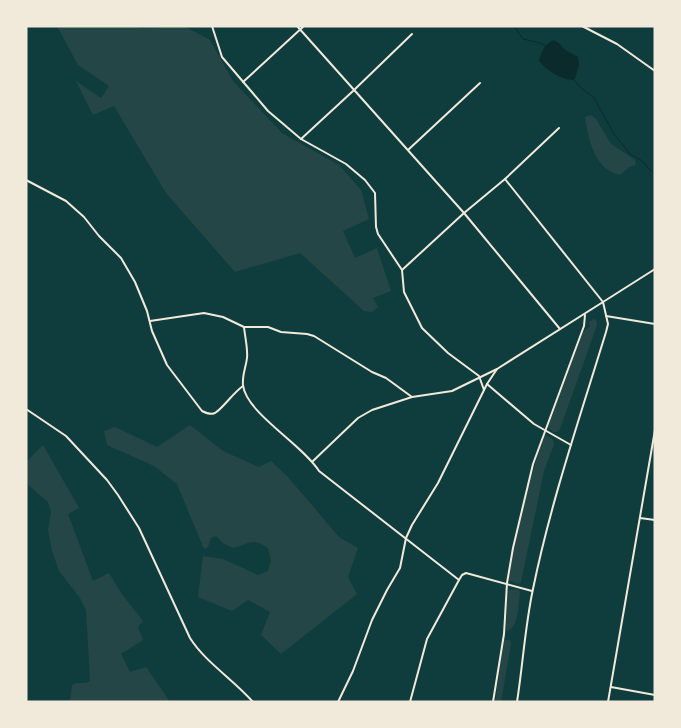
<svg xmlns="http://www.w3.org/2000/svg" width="681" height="728" font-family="'PT Sans',sans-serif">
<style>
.green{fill:#244646}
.water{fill:#0a2a2b}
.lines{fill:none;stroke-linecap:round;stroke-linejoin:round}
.stream{stroke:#0a2a2b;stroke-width:1}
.minor{stroke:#f1e9da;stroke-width:2}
</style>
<rect width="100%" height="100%" fill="#0f3d3e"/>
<!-- green -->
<g class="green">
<path d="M57 26H137L139 28 184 26 210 40 233 81 282 133 339 165 361 190 369 219 343 231 355 258 377 248 391 291 373 298 378 307 372 312 364 311 300 253 235 272 166 193 114 106 93 115 76 81 101 98 109 86 78 65Z"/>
<path d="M591 115 596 119 611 144 635 160 636 165 629 167 620 175C595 170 588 139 585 117Z"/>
<path d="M593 319 596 320 597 325 560 429 557 432H553L548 427 583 332 590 326 589 322Z"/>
<path d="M190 425 223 451 259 467 271 461 288 477 339 537 358 548 348 577 357 594 281 654 261 635 270 612 248 600 232 611 198 597 203 556 223 559 258 575 268 571 271 560 268 548C251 537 251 544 233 548L223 543 216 536 211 538 208 547 204 549 177 484 154 466 107 445 104 431 115 427 157 447Z"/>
<path d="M545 434 553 440 554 444 544 471 521 582 518 584 508 580C517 531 528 481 545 434Z"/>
<path d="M43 445 79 508 68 514 93 581 109 573 121 593 143 621 138 627 143 640 121 654 130 672 146 667 170 702H70L72 685C78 681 84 685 90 681L86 610 80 598 59 571 52 551 48 530 51 512 48 502 26 483V462Z"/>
<path d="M515 589 519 590 520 594C518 605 519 625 508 631L506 628 507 594 509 590Z"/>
<path d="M504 640H510L511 644 501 702H495Z"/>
</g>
<!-- water -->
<path class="water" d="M554 40 559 43 564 49 578 57 579 64 575 79C565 83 545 69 539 61 541 52 545 43 554 40Z"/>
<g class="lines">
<!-- stream -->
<g class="stream">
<path d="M514 26 523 39 540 43 547 47"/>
<path d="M573 79 581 88 594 98 614 134 630 154 641 160 652 172"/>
</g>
<!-- minor -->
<g class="minor">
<path d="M212 26 222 57 268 111 301 139 346 164 365 180 375 193 376 227 378 234 402 270"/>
<path d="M297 26 464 213 505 179 603 302 655 269"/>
<path d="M582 26 617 44 655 71"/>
<path d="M243 82 304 26"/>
<path d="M301 139 353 91 412 34"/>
<path d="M408 150 480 83"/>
<path d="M505 179 559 128"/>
<path d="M26 180 66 201 84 217 99 236 121 258 135 282 147 311 152 331 167 365 202 411C206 413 210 415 215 413 223 408 233 393 243 386"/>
<path d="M606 316 655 324"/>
<path d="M150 321 204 313 223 317 244 327H268L281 332 307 334 314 336 372 372 386 378 412 397"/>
<path d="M244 327C245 337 248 349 247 358 246 367 242 375 243 385 246 413 302 444 319 471L459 580 462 575 466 573 532 591"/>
<path d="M487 384 534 424 571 445"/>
<path d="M484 390 479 376 448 353 422 328 404 292 402 270 464 213 560 329"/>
<path d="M26 409 66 436 107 480 118 495 139 528 190 638C205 662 234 680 253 702"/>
<path d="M313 461 358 418 372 410 412 397 452 391 497 369 603 302 608 324 606 332C580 417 551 501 533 589 525 626 523 664 517 702"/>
<path d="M640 518 655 520"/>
<path d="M611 687 655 695"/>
<path d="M338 702 353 671 372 620 387 590 400 568 406 538 412 525 438 483 487 384 497 369"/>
<path d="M410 702 427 639 459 580"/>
<path d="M493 702 504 634 507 583 513 548 533 464 584 326 585 315"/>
<path d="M608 702 655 430"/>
</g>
</g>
<!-- border -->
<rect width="681" height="728" fill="none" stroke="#f1e9da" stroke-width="55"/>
</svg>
